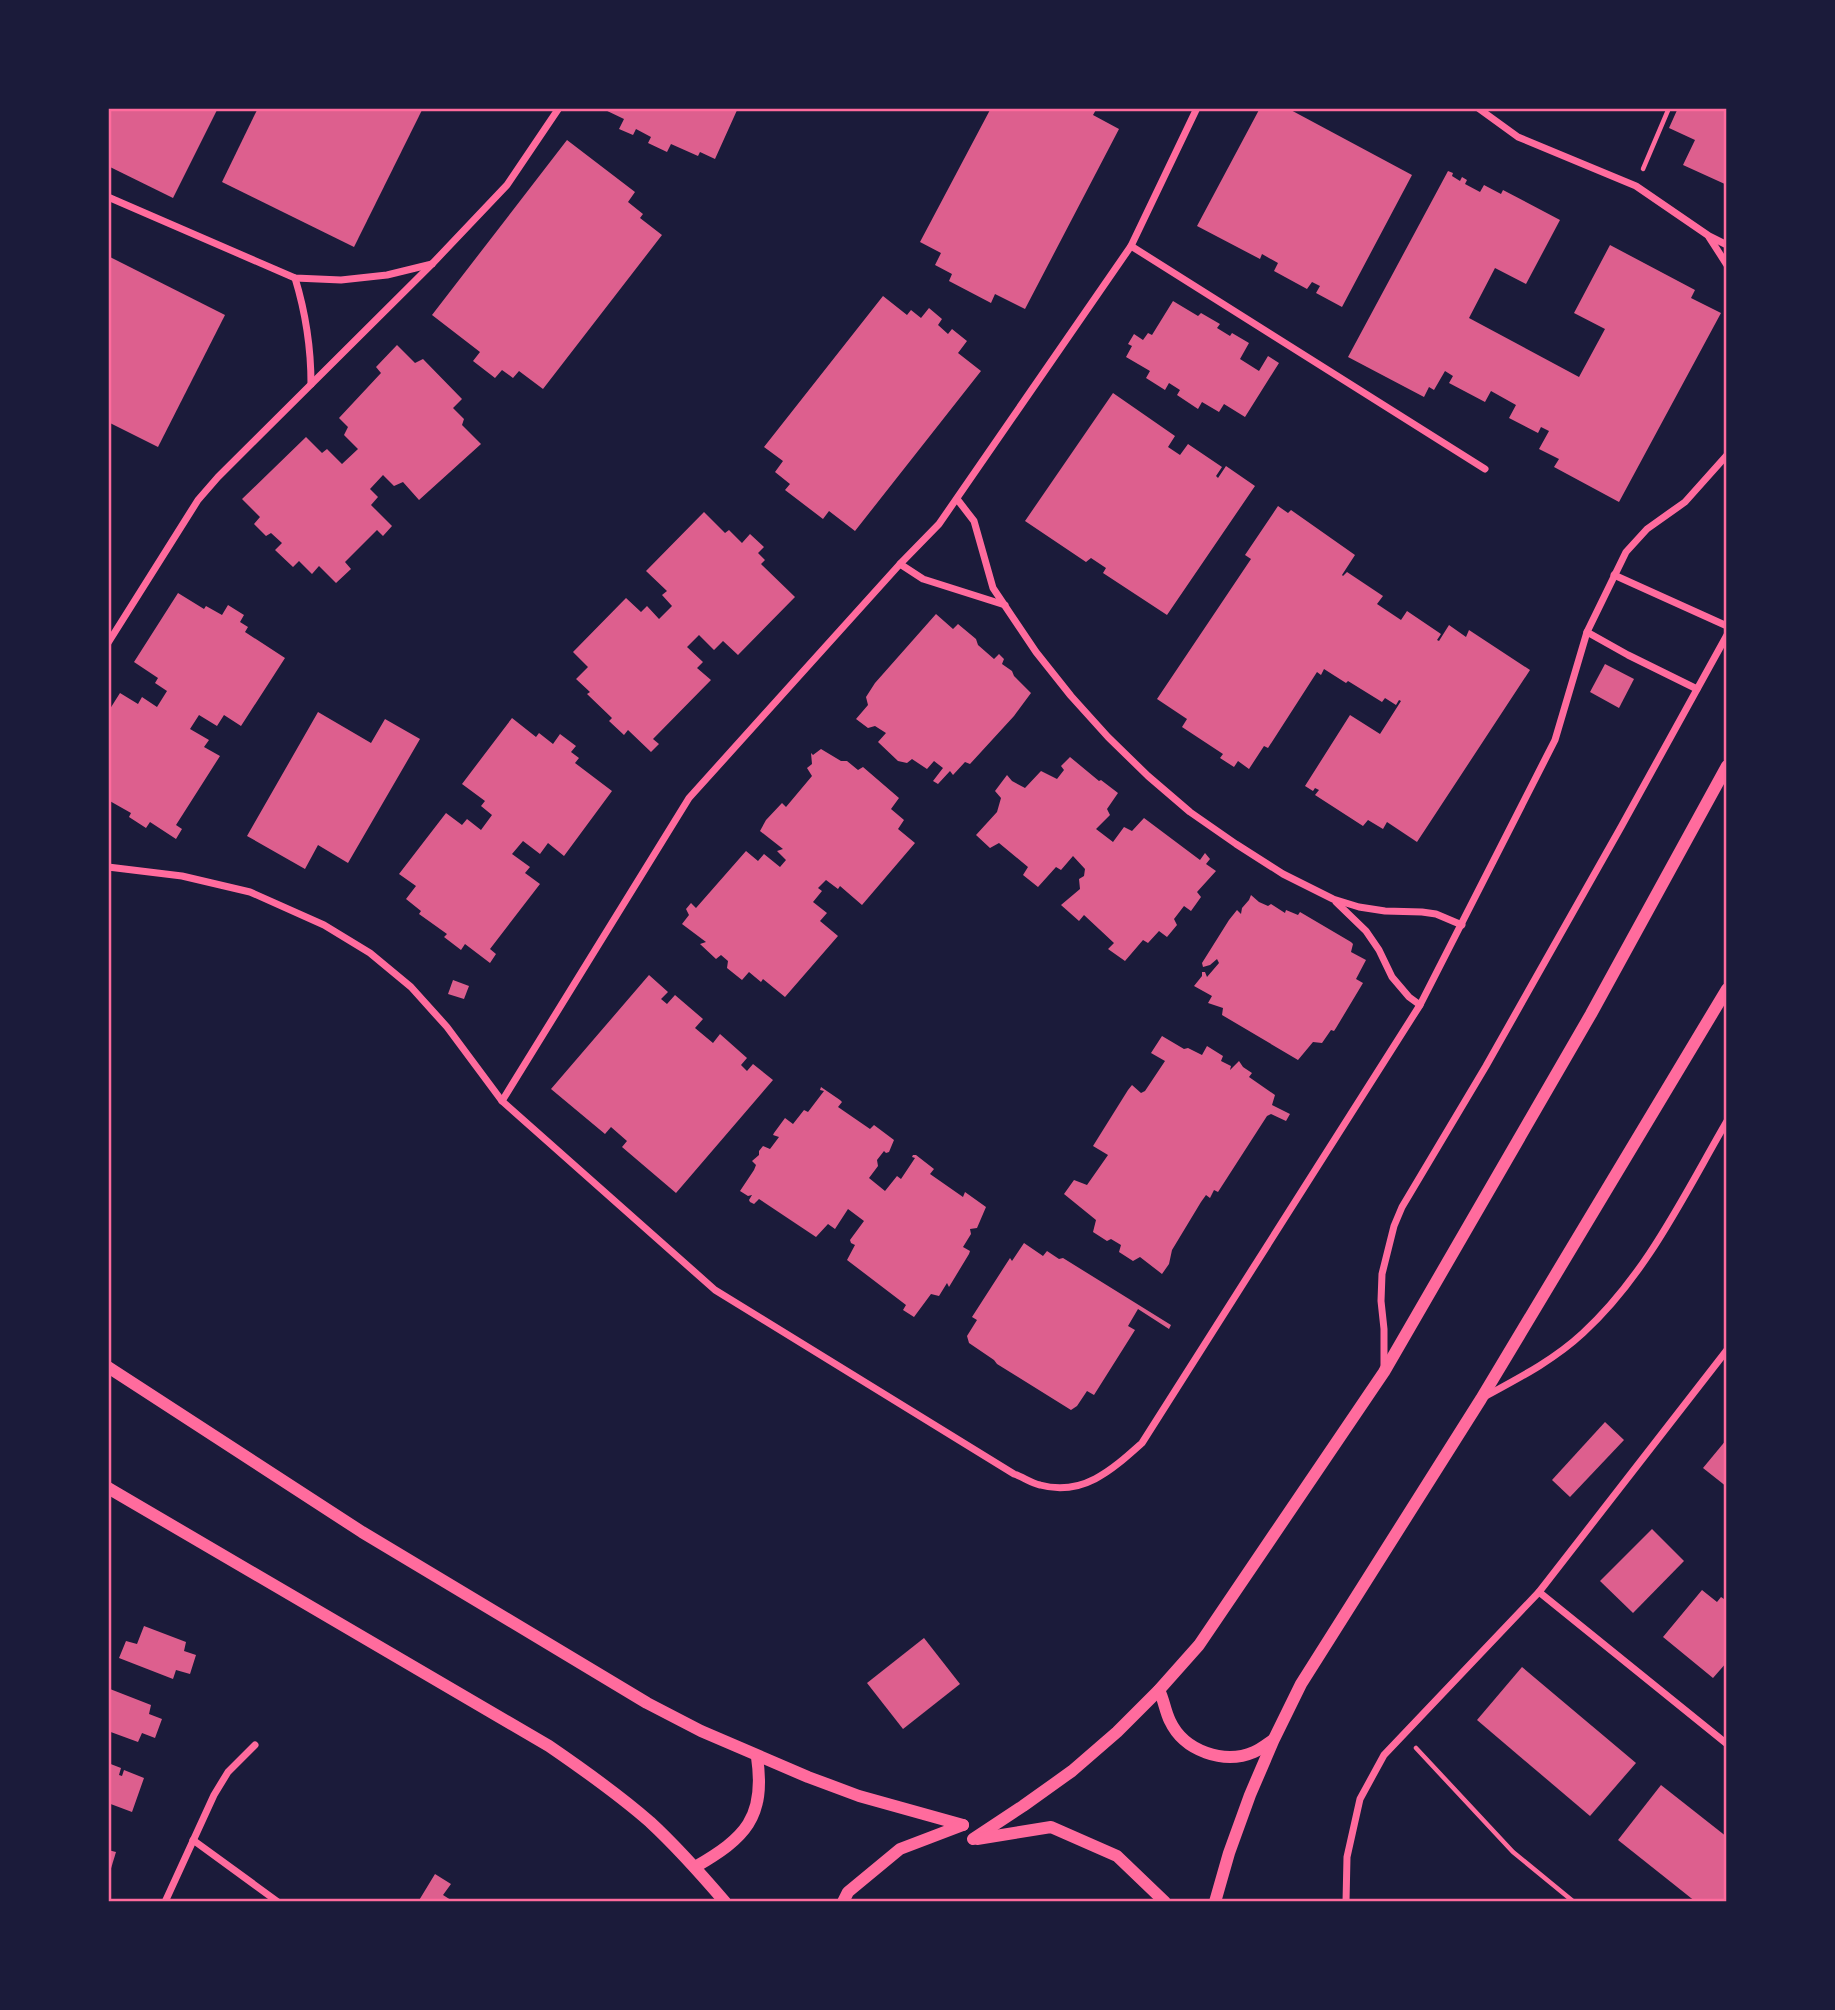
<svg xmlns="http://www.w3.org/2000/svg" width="1835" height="2010" font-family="'DM Sans',sans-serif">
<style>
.building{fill:#dd5f8e}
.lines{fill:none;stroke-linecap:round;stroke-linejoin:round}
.path{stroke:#ff6b9d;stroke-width:4.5}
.minor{stroke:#ff6b9d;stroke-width:7}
.tertiary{stroke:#ff6b9d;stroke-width:12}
.neatline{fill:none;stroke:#ff6b9d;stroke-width:2.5}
</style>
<rect width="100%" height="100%" fill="#1b1b3a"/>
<!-- building -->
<g class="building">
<path d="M108 108H218L173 198 108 166Z"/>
<path d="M258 108H423L354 247 222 182Z"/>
<path d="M601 108H738L715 159 700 152 698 156 671 144 667 152 648 143 651 137 636 129 633 135 619 129 624 119Z"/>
<path d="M991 108H1097L1093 115 1119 129 1025 309 995 294 991 303 949 281 952 274 935 265 941 253 920 242Z"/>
<path d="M1260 108H1287L1412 175 1342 307 1316 293 1320 286 1312 282 1307 289 1274 271 1278 263 1262 254 1260 259 1197 226Z"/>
<path d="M1678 108H1727V185L1683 165 1695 140 1669 128Z"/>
<path d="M567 140 635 192 628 202 643 214 640 218 662 235 543 389 519 371 513 378 502 370 495 378 473 361 480 352 432 315Z"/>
<path d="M1448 171 1453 173 1452 176 1460 181 1462 177 1467 180 1465 184 1480 192 1484 185 1501 194 1503 190 1560 220 1526 284 1495 268 1469 318 1579 377 1605 329 1574 313 1610 245 1695 290 1691 298 1721 313 1619 502 1554 467 1559 459 1539 449 1549 431 1541 427 1538 433 1509 418 1516 405 1491 391 1485 402 1449 383 1453 376 1445 371 1434 390 1429 387 1424 397 1348 357Z"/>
<path d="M108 256 225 315 158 447 108 422Z"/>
<path d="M883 296 907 315 911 310 921 318 929 308 942 319 938 325 948 334 952 329 967 341 958 353 981 371 855 531 829 511 823 519 785 490 790 484 775 472 783 461 764 447Z"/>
<path d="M1173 301 1198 316 1201 313 1220 324 1217 328 1230 336 1232 333 1249 343 1240 359 1259 371 1268 356 1279 363 1245 417 1224 404 1219 412 1202 402 1198 409 1177 395 1180 390 1169 383 1165 390 1146 378 1150 371 1126 357 1132 346 1128 344 1134 334 1143 340 1148 333 1152 335Z"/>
<path d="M397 345 415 363 423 359 462 399 453 408 464 419 462 425 481 444 419 500 403 482 394 486 383 475 370 489 378 497 371 505 392 526 383 536 377 530 345 562 351 569 336 583 319 566 312 574 299 561 293 567 275 550 282 543 271 533 266 536 254 524 260 517 242 499 306 437 322 453 327 449 342 464 358 449 344 435 348 427 339 418 381 373 376 367Z"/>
<path d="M1113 393 1175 436 1168 447 1180 455 1188 444 1222 467 1216 476 1218 478 1226 466 1255 486 1167 615 1103 573 1106 568 1091 558 1086 562 1025 521Z"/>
<path d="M1278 506 1288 513 1291 510 1355 555 1342 575 1343 576 1347 572 1383 596 1377 604 1401 620 1407 611 1441 634 1437 640 1439 641 1449 625 1466 637 1469 630 1530 670 1417 842 1387 822 1383 829 1368 820 1363 826 1315 795 1319 790 1315 788 1313 791 1305 786 1350 715 1380 734 1401 701 1399 700 1396 705 1385 698 1382 702 1348 681 1346 683 1324 669 1321 675 1317 672 1268 748 1264 746 1249 769 1238 761 1234 767 1220 758 1223 754 1182 727 1187 719 1157 699 1251 559 1245 555Z"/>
<path d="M704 512 725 533 729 530 742 543 750 534 764 547 758 553 765 560 761 564 795 597 738 655 723 641 714 650 699 635 687 647 703 662 697 668 711 680 653 739 659 744 651 752 628 730 624 735 609 721 612 718 587 694 590 692 576 679 588 667 573 652 626 598 641 612 647 606 659 619 672 606 662 595 667 591 646 571Z"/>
<path d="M178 593 204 609 206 606 222 615 228 605 244 615 240 622 248 627 245 632 285 658 241 726 224 715 217 726 199 715 190 729 209 740 204 747 220 756 176 825 182 829 176 839 150 822 146 828 129 817 131 813 108 800V712L120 693 138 704 142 697 157 707 167 691 155 683 158 678 134 662Z"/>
<path d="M936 614 953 629 958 624 976 639 978 645 994 659 999 654 1004 659 1002 664 1012 671 1014 676 1031 693 1014 716 970 764 965 762 953 775 950 771 938 784 933 781 943 768 934 761 927 769 912 759 907 763 898 761 878 742 886 733 875 726 868 728 856 719 868 705 866 697 875 683Z"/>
<path d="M1605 664 1634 679 1619 708 1590 692Z"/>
<path d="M318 712 371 743 385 719 420 739 348 863 318 845 305 869 247 836Z"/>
<path d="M512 718 536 737 539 733 553 744 560 734 576 746 571 752 579 758 575 763 612 791 564 856 548 843 540 854 523 841 512 854 530 867 525 873 540 884 490 949 496 954 490 963 465 944 461 950 444 937 447 934 419 914 421 911 406 899 416 886 399 874 446 813 462 825 467 819 481 830 492 815 481 806 485 801 462 784Z"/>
<path d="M821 749 841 761H847L858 770 863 767 899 798 891 809 904 820 898 829 915 843 862 905 840 886 838 889 826 880 818 888 822 891 813 902 827 913 820 921 838 936 785 997 763 979 761 982 749 972 742 980 727 968 728 961 721 955 716 959 700 944 706 942 682 924 689 915 686 909 691 903 696 908 746 851 758 861 764 854 780 867 786 860 777 851 783 849 760 831 766 820 782 803 786 807 812 776 807 768 812 764 811 753 813 755Z"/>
<path d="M1070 757 1099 781 1101 780 1118 793 1107 809 1110 815 1096 829 1113 842 1124 827 1132 831 1144 818 1200 860 1205 853 1210 859 1206 864 1216 871 1197 892 1201 897 1191 911 1184 906 1174 919 1177 925 1167 937 1159 931 1148 943 1143 940 1125 961 1108 949 1114 943 1084 915 1079 921 1061 905 1080 889 1079 879 1084 876 1085 869 1073 856 1061 870 1056 867 1038 887 1023 875 1028 867 999 843 990 848 976 835 997 812 1001 798 995 791 1007 775 1012 781 1025 788 1041 771 1057 779 1064 770 1061 766Z"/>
<path d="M1251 895 1259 902 1268 906 1271 904 1285 913 1286 910 1298 915 1300 912 1351 942 1353 944 1351 952 1366 960 1356 979 1363 983 1336 1028 1334 1031 1331 1030 1322 1043 1313 1042 1298 1060 1222 1015 1223 1008 1208 1003 1212 996 1194 986 1202 976V972H1205L1207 977 1219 963 1217 959 1210 965 1203 967 1202 963 1229 920 1237 910 1241 914 1242 908 1249 900Z"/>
<path d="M649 975 668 992 661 999 667 1004 675 995 703 1019 695 1028 713 1043 720 1034 747 1058 741 1065 747 1071 753 1064 773 1080 676 1193 622 1147 627 1141 611 1127 605 1134 551 1089Z"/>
<path d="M453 980 469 986 464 999 448 994Z"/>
<path d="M1162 1036 1184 1049 1188 1048 1202 1055 1207 1046 1223 1056 1221 1061 1231 1066 1230 1070 1239 1061 1243 1067 1252 1073 1249 1077 1275 1095 1272 1105 1290 1114 1286 1121 1271 1114 1267 1116 1218 1192 1214 1190 1210 1198 1206 1195 1201 1202 1172 1250 1169 1264 1162 1274 1140 1257 1133 1261 1119 1252 1121 1245 1111 1239 1107 1241 1093 1232 1096 1220 1064 1194 1074 1180 1087 1185 1108 1155 1093 1146 1128 1090 1132 1085 1141 1093 1145 1091 1165 1061 1151 1053Z"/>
<path d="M821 1087 840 1100 842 1102 838 1107 870 1129 874 1125 894 1140 889 1152 886 1153 884 1151 877 1160 878 1166 869 1178 885 1191 897 1176 901 1179 915 1158 912 1157 913 1155H916L934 1169 930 1174 963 1197 965 1192 986 1207 977 1228 970 1229 971 1234 963 1247 970 1251 969 1254 949 1287 947 1283 939 1296 931 1294 914 1317 903 1310 906 1305 847 1260 855 1245 851 1243 850 1240 864 1221 848 1209 835 1229 828 1224 816 1237 759 1199 754 1204 750 1202 749 1200 752 1195 748 1196 740 1191 754 1170 756 1165 752 1161 759 1155V1151L763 1146 770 1149 779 1137 773 1135 774 1133 785 1118 793 1124 804 1110 808 1112 824 1091 820 1090Z"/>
<path d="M1024 1243 1043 1256 1047 1251 1059 1259 1063 1258 1171 1325 1169 1329 1138 1309 1128 1326 1135 1330 1094 1395 1087 1391 1077 1406 1071 1410 997 1364 994 1360 969 1343 967 1336 977 1320 972 1317 1010 1258 1012 1261Z"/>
<path d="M1605 1422 1624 1440 1570 1497 1552 1480Z"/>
<path d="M1727 1439V1487L1703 1468Z"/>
<path d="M1652 1529 1684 1561 1633 1613 1600 1581Z"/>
<path d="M1702 1590 1717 1602 1721 1597 1727 1601V1662L1713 1678 1663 1637Z"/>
<path d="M144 1626 186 1642 184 1651 196 1655 190 1674 176 1670 173 1679 119 1658 126 1641 137 1644Z"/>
<path d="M924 1638 960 1684 903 1729 867 1683Z"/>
<path d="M1522 1667 1636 1763 1590 1816 1477 1720Z"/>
<path d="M110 1689 151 1705 149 1714 162 1719 155 1738 142 1733 138 1742 108 1731Z"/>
<path d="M108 1763 121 1768 119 1775 122 1776 124 1770 144 1778 132 1812 108 1803Z"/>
<path d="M1661 1785 1727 1837V1902H1696L1618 1840Z"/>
<path d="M108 1850 116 1852 109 1875H108Z"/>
<path d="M435 1874 451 1884 443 1895 454 1902H418Z"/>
</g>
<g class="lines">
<!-- path -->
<g class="path">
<path d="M1643 169 1669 108"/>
<path d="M1416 1748 1513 1852 1574 1902"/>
</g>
<!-- minor -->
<g class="minor">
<path d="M1478 108 1518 137 1636 186 1709 236 1727 245"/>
<path d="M108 197 295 278 341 280 387 275 432 264"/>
<path d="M1709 237 1727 265"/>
<path d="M1131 246 1485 469"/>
<path d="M295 278C306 314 311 347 311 384"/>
<path d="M957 499 974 521 993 588 1036 652 1071 696 1108 737 1148 776 1190 812 1236 844 1283 874 1333 899 1359 907 1385 911 1422 912 1436 914 1462 925"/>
<path d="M900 564 923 579 1005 605"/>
<path d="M1614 575 1727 626"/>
<path d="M1587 632 1628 655 1697 689"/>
<path d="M108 643 198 500 218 477 432 264 507 185 559 108"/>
<path d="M108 867 182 876 250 892 324 925 370 953 411 987 447 1027 502 1101 715 1290 1014 1474C1023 1477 1031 1483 1040 1485 1083 1497 1113 1469 1142 1443L1420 1005 1555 740 1587 632 1626 552 1647 529 1685 502 1727 455"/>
<path d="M1336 902 1366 931 1379 950 1392 977 1409 997 1420 1005"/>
<path d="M502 1101 689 798 900 564 939 524 1131 246 1197 108"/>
<path d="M1384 1368V1329L1381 1301 1382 1274 1394 1226 1402 1207 1486 1066 1621 827 1727 635"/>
<path d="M1484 1397C1519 1378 1554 1360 1583 1333 1647 1274 1684 1195 1727 1121"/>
<path d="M1539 1592 1727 1744"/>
<path d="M193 1840 278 1902"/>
<path d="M165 1902 214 1795 228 1772 255 1745"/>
<path d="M1346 1902 1347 1857 1360 1799 1384 1755 1539 1592 1727 1350"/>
</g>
<!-- tertiary -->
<g class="tertiary">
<path d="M108 1367 362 1532 647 1703 701 1731 808 1777 859 1796 963 1825"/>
<path d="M108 1488 549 1746C584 1770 618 1794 650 1822 677 1847 701 1874 725 1902"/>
<path d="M1159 1690C1164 1700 1165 1711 1170 1721 1184 1751 1224 1765 1254 1752 1261 1749 1267 1744 1273 1740"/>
<path d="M973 1839 1023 1806 1072 1771 1117 1732 1159 1690 1199 1645 1384 1372 1591 1014 1727 766"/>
<path d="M977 1839 1051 1827 1117 1856 1165 1902"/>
<path d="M695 1867C745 1838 766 1818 757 1757"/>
<path d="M843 1902 848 1892 900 1849 963 1825"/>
<path d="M1215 1902 1229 1853 1250 1795 1274 1739 1301 1684 1481 1399 1727 989"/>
</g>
</g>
<!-- border -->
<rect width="1835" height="2010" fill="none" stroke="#1b1b3a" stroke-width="220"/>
<rect x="110" y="110" width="1615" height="1790" class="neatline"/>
</svg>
